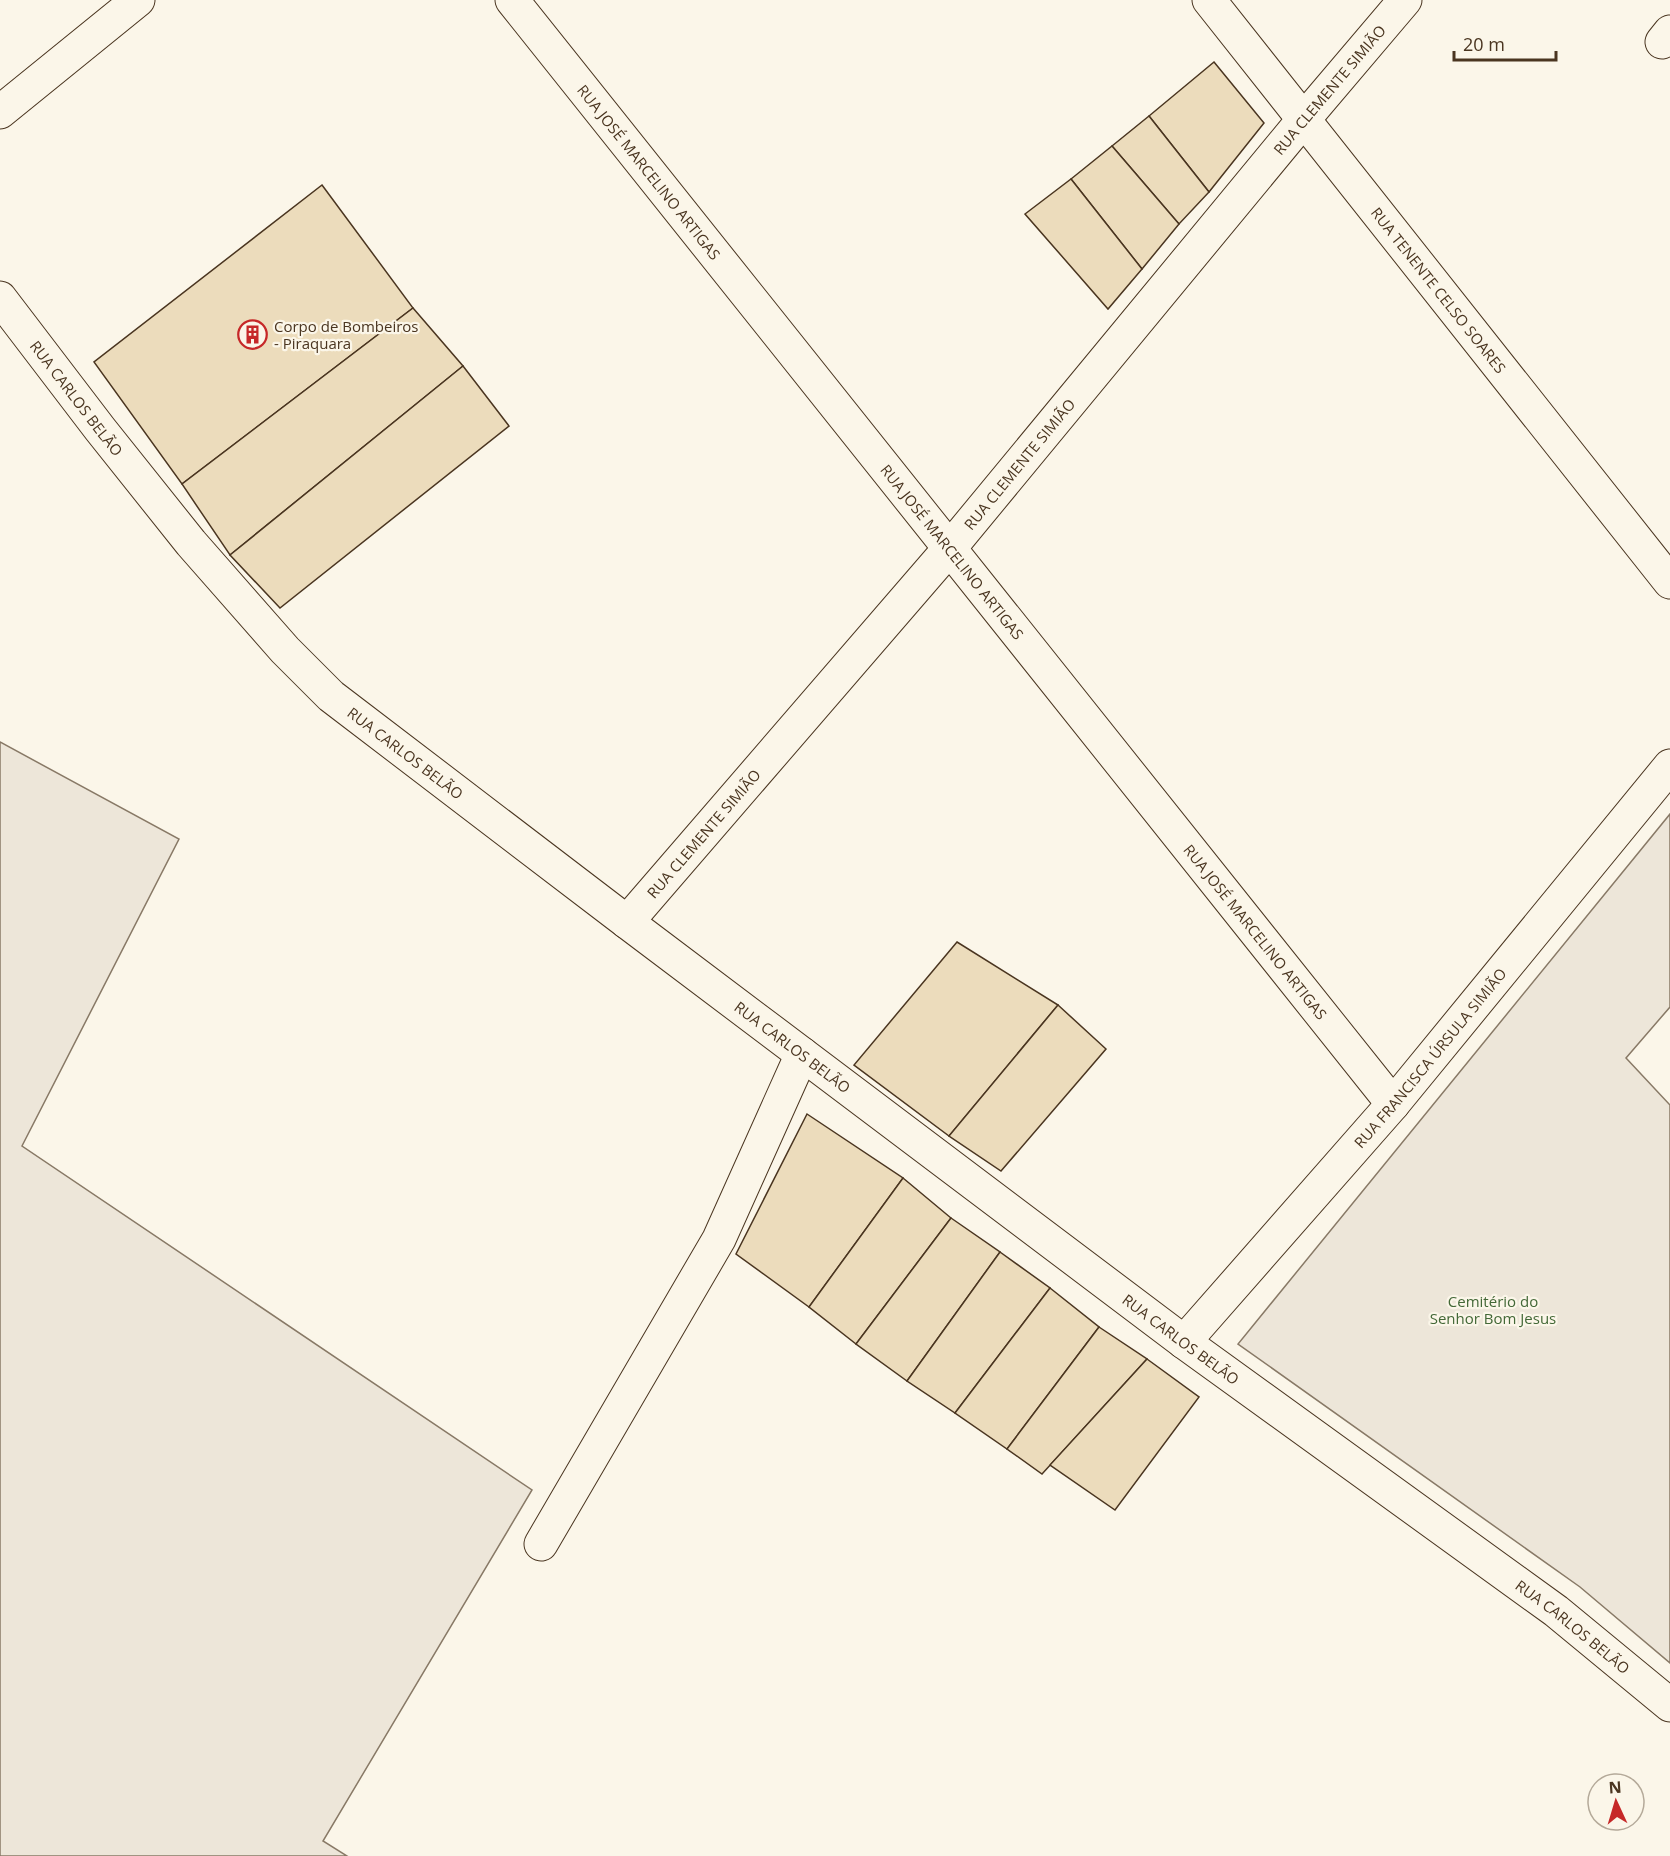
<svg xmlns="http://www.w3.org/2000/svg" width="1670" height="1856" font-family="'Open Sans',sans-serif">
<style>
.green{fill:#ede6d9;stroke:#887966;stroke-width:1.5}
.building{fill:#ecdcbc;stroke:#4a3520;stroke-width:1.5}
.lines{fill:none;stroke-linecap:round;stroke-linejoin:round}
.minor-casing{stroke:#4a3520;stroke-width:35}
.minor{stroke:#fbf6e9;stroke-width:33}
.labels{text-anchor:middle;dominant-baseline:central;stroke-width:4.5;stroke-linejoin:round;paint-order:stroke}
.street-label{font-size:15px;fill:#4a3520;stroke:#fbf6e9}
.poi-label{font-size:15px;fill:#4a3520;stroke:#fbf6e9;text-anchor:start}
.park-label{font-size:15px;fill:#436837;stroke:#fbf6e9}
</style>
<rect width="100%" height="100%" fill="#fbf6e9"/>
<!-- green -->
<g class="green">
<path d="M0 742 179 839 22 1146 532 1490 323 1841 347 1856H0Z"/>
<path d="M1670 814V1007L1626 1058 1670 1105V1663L1580 1587 1238 1344Z"/>
</g>
<!-- building -->
<g class="building">
<path d="M1214 62 1264 123 1209 192 1149 116Z"/>
<path d="M1149 116 1209 192 1179 224 1112 146Z"/>
<path d="M1112 146 1179 224 1142 269 1071 179Z"/>
<path d="M1071 179 1142 269 1108 309 1025 214Z"/>
<path d="M322 185 413 308 182 484 94 362Z"/>
<path d="M413 308 463 366 230 555 182 484Z"/>
<path d="M463 366 509 426 280 608 230 555Z"/>
<path d="M957 942 1058 1005 949 1136 854 1065Z"/>
<path d="M1058 1005 1106 1049 1001 1171 949 1136Z"/>
<path d="M807 1114 903 1178 809 1307 736 1254Z"/>
<path d="M903 1178 951 1218 856 1344 809 1307Z"/>
<path d="M951 1218 1000 1252 907 1381 856 1344Z"/>
<path d="M1000 1252 1050 1288 955 1413 907 1381Z"/>
<path d="M1050 1288 1099 1327 1007 1449 955 1413Z"/>
<path d="M1099 1327 1147 1359 1042 1474 1007 1449Z"/>
<path d="M1147 1359 1199 1397 1115 1510 1050 1465Z"/>
</g>
<g class="lines">
<defs>
<g id="minor">
<path id="s1" d="M512 0 1393 1104"/>
<path id="s2" d="M1209 0 1670 582"/>
<path d="M1662 42 1670 32"/>
<path d="M0 112 138 0"/>
<path id="s3" d="M0 298 100 429 191 543 285 650 331 696 627 922 1184 1342 1556 1611 1670 1705"/>
<path id="s4" d="M627 922 949 549 1304 119 1405 0"/>
<path id="s5" d="M1184 1342 1393 1104 1670 766"/>
<path d="M541 1544 719 1239 802 1054"/>
</g>
</defs>
<!-- minor casing -->
<use href="#minor" class="minor-casing"/>
<!-- minor -->
<use href="#minor" class="minor"/>
</g>
<!-- icons -->
<defs>
<symbol id="building-ring" viewBox="-11 -11 22 22"><circle r="9.5" fill="#fbf6e9" stroke="#c62828" stroke-width="1.5"/><path d="M-4-6H4V6H1V3H-1V6H-4ZM-2.5-4.3h1.7v1.8h-1.7ZM.8-4.3h1.7v1.8H.8ZM-2.5-1h1.7V.8h-1.7ZM.8-1h1.7V.8H.8Z" fill="#c62828"/></symbol>
</defs>
<g fill-rule="evenodd">
<use href="#building-ring" x="236" y="318" width="33" height="33"/>
</g>
<g class="labels">
<!-- street labels -->
<g class="street-label">
<text stroke="none"><textPath href="#s4" startOffset="1089">RUA CLEMENTE SIMIÃO</textPath></text>
<text stroke="none"><textPath href="#s1" startOffset="220">RUA JOSÉ MARCELINO ARTIGAS</textPath></text>
<text stroke="none"><textPath href="#s2" startOffset="370">RUA TENENTE CELSO SOARES</textPath></text>
<text stroke="none"><textPath href="#s3" startOffset="126">RUA CARLOS BELÃO</textPath></text>
<text stroke="none"><textPath href="#s4" startOffset="603">RUA CLEMENTE SIMIÃO</textPath></text>
<text stroke="none"><textPath href="#s1" startOffset="706">RUA JOSÉ MARCELINO ARTIGAS</textPath></text>
<text stroke="none"><textPath href="#s3" startOffset="612">RUA CARLOS BELÃO</textPath></text>
<text stroke="none"><textPath href="#s4" startOffset="117">RUA CLEMENTE SIMIÃO</textPath></text>
<text stroke="none"><textPath href="#s1" startOffset="1192">RUA JOSÉ MARCELINO ARTIGAS</textPath></text>
<text stroke="none"><textPath href="#s3" startOffset="1098">RUA CARLOS BELÃO</textPath></text>
<text stroke="none"><textPath href="#s5" startOffset="376">RUA FRANCISCA ÚRSULA SIMIÃO</textPath></text>
<text stroke="none"><textPath href="#s3" startOffset="1584">RUA CARLOS BELÃO</textPath></text>
<text stroke="none"><textPath href="#s3" startOffset="2070">RUA CARLOS BELÃO</textPath></text>
</g>
<!-- poi labels -->
<g class="poi-label">
<text x="274" y="326">Corpo de Bombeiros<tspan x="274" dy="17">- Piraquara</tspan></text>
</g>
<!-- park labels -->
<g class="park-label">
<text x="1493" y="1301">Cemitério do<tspan x="1493" dy="17">Senhor Bom Jesus</tspan></text>
</g>
</g>
<!-- north arrow -->
<g transform="translate(1616 1802) rotate(356)"><circle r="28" fill="#fbf6e9" stroke="#b4a999" stroke-width="1.5"/>
<path d="M0-4.5L10 22L0 15L-10 22Z" fill="#c62828"/>
<text y="-9" font-size="16" font-weight="bold" text-anchor="middle" fill="#4a3520">N</text>
</g>
<!-- scale -->
<path d="M1454 51v9h102v-9" fill="none" stroke="#4a3520" stroke-width="3"/>
<text x="1463" y="51" font-size="18" fill="#4a3520" stroke="#fbf6e9" stroke-width="4.5" paint-order="stroke">20 m</text>
</svg>
